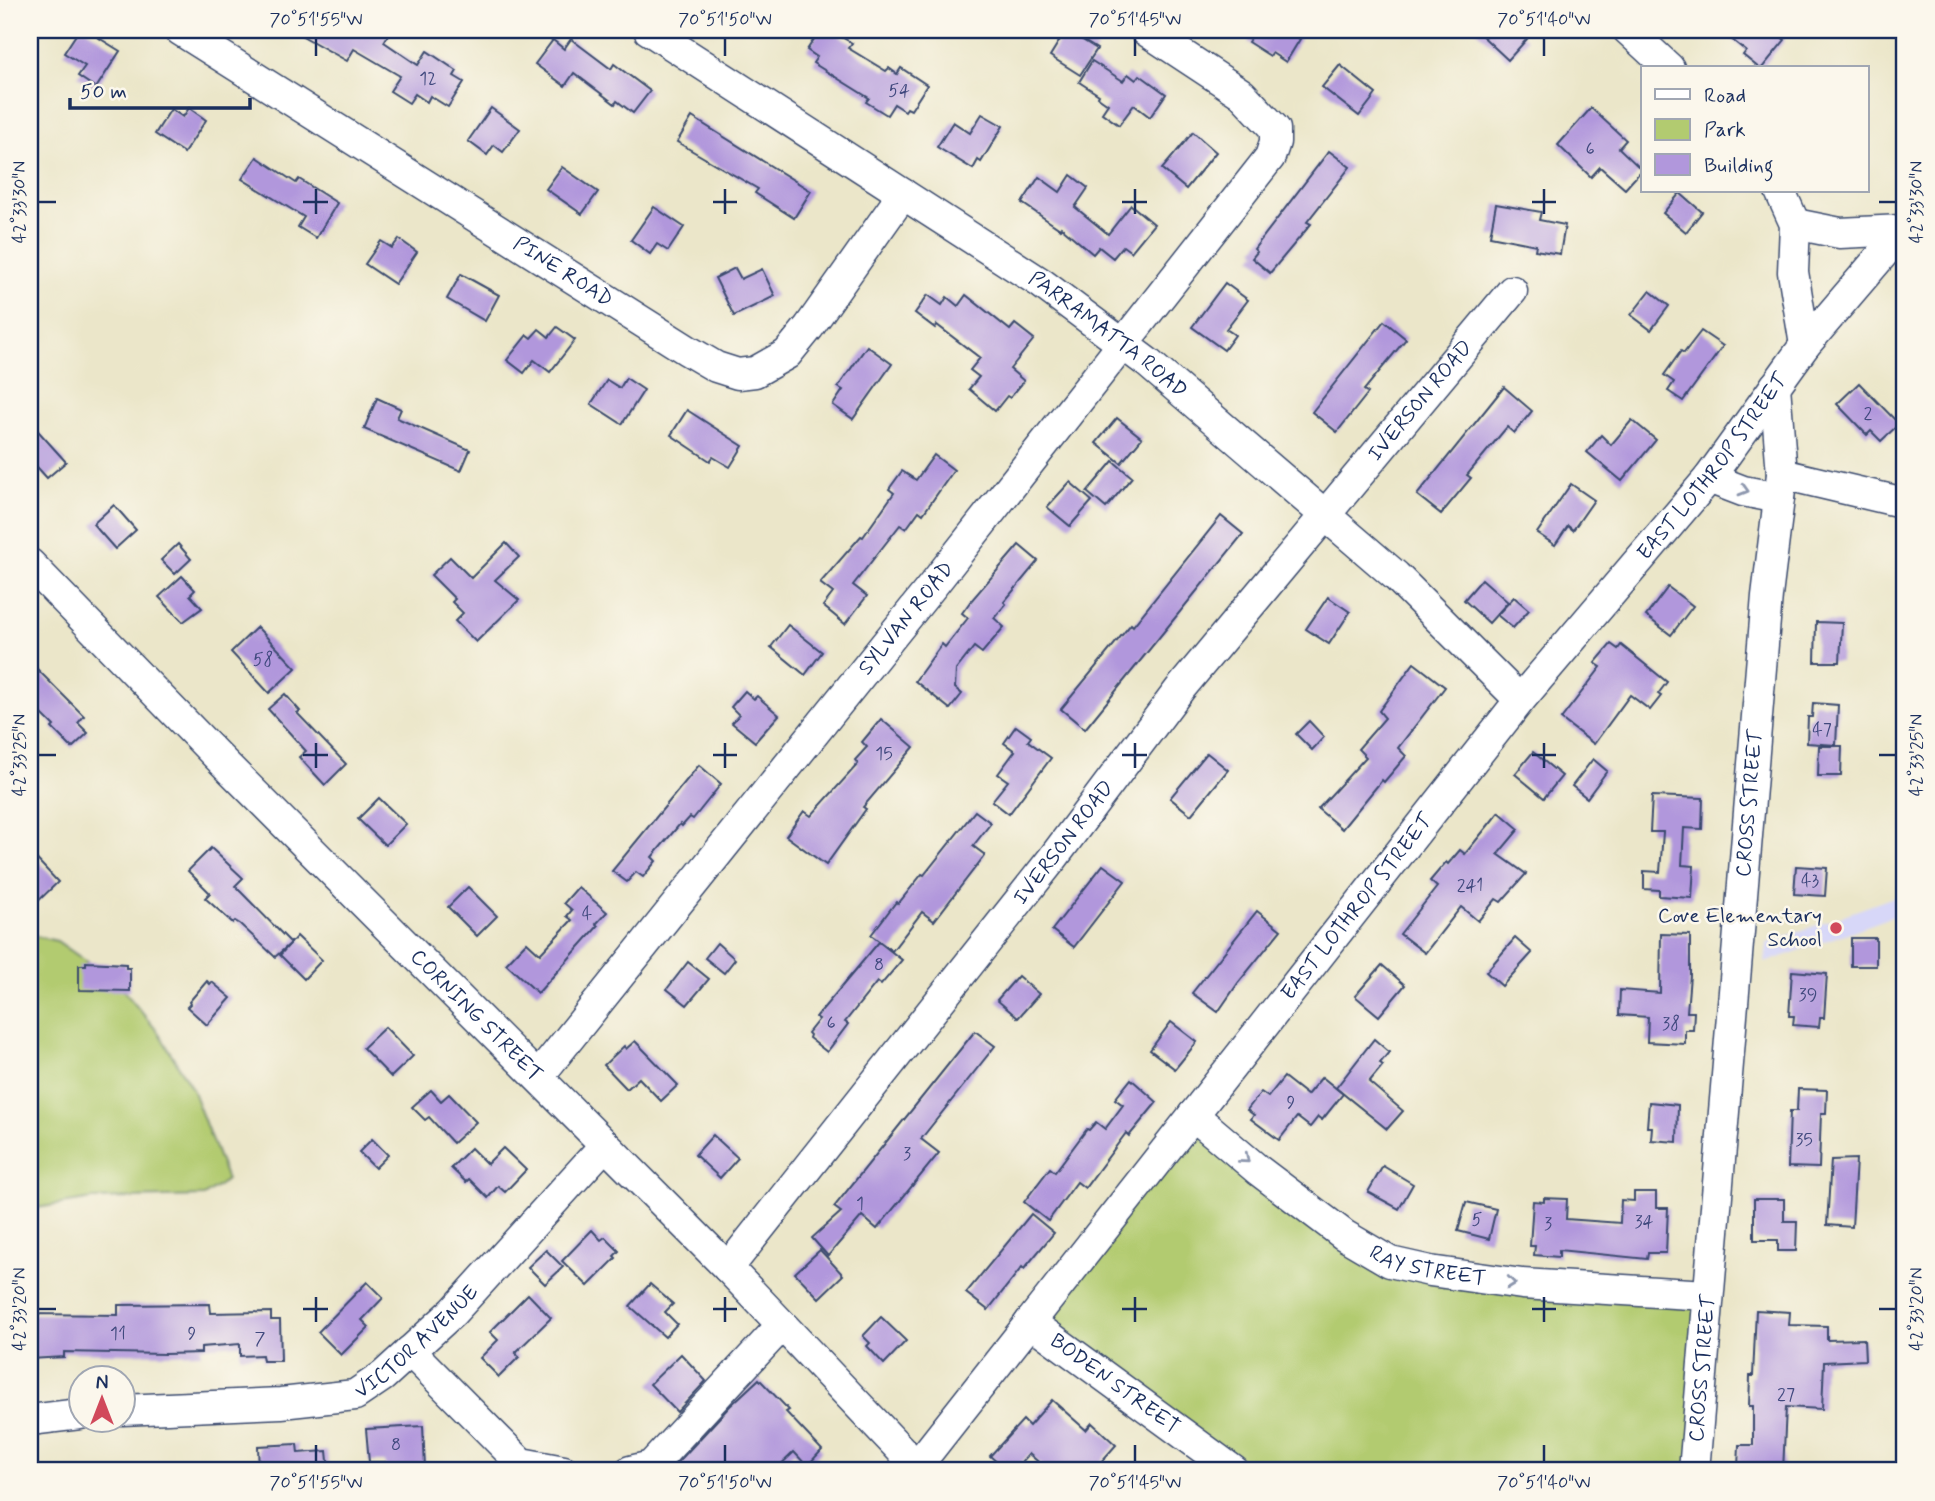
<svg xmlns="http://www.w3.org/2000/svg" width="1935" height="1501" font-family="Mynerve,sans-serif">
<style>
.built{fill:#d7d7f8}
.green{fill:#b2cb70;stroke:#667d67;stroke-width:2}
.building{fill:#b197dc}
.lines{fill:none;stroke-linecap:round;stroke-linejoin:round}
.minor-casing{stroke:#3a4a6e;stroke-width:33}
.minor{stroke:#fff;stroke-width:30}
.oneway{stroke:#8d97ae}
.ticks{fill:none;stroke:#1b2f5e;stroke-width:2.5}
.poi-dot{fill:#d1495b;stroke:#fbf7ec;stroke-width:2.5}
.labels{text-anchor:middle;dominant-baseline:central;stroke-width:5;stroke-linejoin:round;paint-order:stroke}
.number-label{font-size:18px;fill:#40497e}
.street-label{font-size:21px;fill:#1b2f5e;stroke:#fbf7ec}
.poi-label{font-size:21px;fill:#1b2f5e;stroke:#fbf7ec;text-anchor:end}
.neatline{fill:none;stroke:#1b2f5e;stroke-width:2.5}
.ticks-label{font-size:18px;text-anchor:middle;fill:#1b2f5e}
</style>
<rect width="100%" height="100%" fill="#fbf7ec"/>
<filter id="ink" filterUnits="userSpaceOnUse"><feTurbulence type="fractalNoise" baseFrequency=".0143" numOctaves="2"/><feDisplacementMap in="SourceGraphic" scale="14" xChannelSelector="R" yChannelSelector="G"/><feConvolveMatrix kernelMatrix="1 2 1 2 8 2 1 2 1" color-interpolation-filters="sRGB"/></filter>
<filter id="wash" filterUnits="userSpaceOnUse"><feTurbulence type="fractalNoise" baseFrequency=".00686" numOctaves="4" result="noise"/><feDisplacementMap in="SourceGraphic" scale="28" xChannelSelector="R" yChannelSelector="G"/><feGaussianBlur stdDeviation="1.57" result="paint"/><feColorMatrix in="noise" values="0 0 0 0 0 0 0 0 0 0 0 0 0 0 0 0 0 1.4 0 .05"/><feComposite in="paint" operator="in"/></filter>
<g filter="url(#wash)">
<rect width="100%" height="100%" fill="#ebe6c9"/>
<!-- built -->
<path class="built" d="M1905 893V912L1765 963 1767 943Z"/>
<!-- green -->
<g class="green">
<path d="M30 935 57 941 118 984 159 1033 192 1089 227 1180 204 1196 93 1199 30 1209Z"/>
<path d="M1193 1115 1344 1235 1430 1271 1708 1295 1694 1471H1231L1037 1335Z"/>
</g>
<g id="blocks">
<!-- building -->
<g class="building">
<path d="M79 30H86L120 51 96 88 78 76 85 66 64 53Z"/>
<path d="M292 30H391L384 42 418 65 427 51 457 71 454 76 464 82 448 107 430 96 427 102 415 94 409 103 390 91 400 76 354 49 347 61Z"/>
<path d="M820 30H829L852 43 848 48 886 71 889 68 897 74 901 68 927 85 911 110 907 108 905 111 894 104 887 115 866 102 869 98 813 63 817 57 807 50Z"/>
<path d="M1066 30 1097 49 1080 75 1050 56Z"/>
<path d="M1256 30H1285L1300 39 1286 62 1272 53 1270 56 1248 42Z"/>
<path d="M1476 30H1518L1527 39 1508 60Z"/>
<path d="M1720 30H1773L1785 40 1762 68H1759L1743 55 1746 51Z"/>
<path d="M571 39 611 69 614 64 650 91 633 113 617 101 615 104 574 73 565 86 535 64 553 40 564 49Z"/>
<path d="M1092 61 1123 81 1128 74 1136 80 1140 75 1166 94 1150 117 1134 105 1119 125 1102 113 1108 104 1098 97 1099 95 1079 82Z"/>
<path d="M1340 65 1376 94 1359 116 1322 87Z"/>
<path d="M189 108 206 120 184 153 155 134 171 109 183 117Z"/>
<path d="M491 108 520 129 503 152 494 145 487 155 468 141Z"/>
<path d="M1591 108 1626 140 1619 148 1642 170 1625 189 1600 167 1591 177 1558 145Z"/>
<path d="M982 114 1003 126 981 162 978 160 973 169 937 147 953 122 970 133Z"/>
<path d="M692 117 811 191 794 218 755 193 758 189 677 142Z"/>
<path d="M1193 132 1216 152 1186 189 1162 169Z"/>
<path d="M1329 151 1350 167 1307 222 1311 224 1270 273 1252 258 1257 252 1254 249Z"/>
<path d="M257 157 296 183 299 179 337 203 316 238 298 227 304 217 242 179Z"/>
<path d="M562 167 598 192 582 214 546 189Z"/>
<path d="M1071 175 1088 188 1075 207 1108 234 1131 205 1154 224 1131 252 1123 246 1113 258 1099 247 1093 254 1061 227 1060 229 1022 203 1039 177 1060 192Z"/>
<path d="M1680 193 1702 212 1686 232 1663 213Z"/>
<path d="M1496 204 1541 212 1539 220 1565 225 1560 254 1535 250 1536 245 1490 236Z"/>
<path d="M654 207 684 227 668 251 657 244 650 254 631 240Z"/>
<path d="M399 239 417 252 395 284 365 264 381 241 392 248Z"/>
<path d="M735 268 741 279 762 269 775 296 734 316 715 278Z"/>
<path d="M461 274 499 295 485 321 447 299Z"/>
<path d="M1225 283 1248 300 1226 329 1235 335 1224 350 1192 327Z"/>
<path d="M1650 291 1669 306 1651 330 1631 315Z"/>
<path d="M928 295 942 305 947 297 958 306 966 295 1010 330 1015 324 1034 339 1010 369 1024 381 1010 398 1007 396 995 411 969 389 979 377 970 370 980 358 937 325 935 328 915 313Z"/>
<path d="M1384 321 1406 339 1364 390 1368 393 1337 432 1312 412Z"/>
<path d="M557 327 575 340 550 372 534 360 524 373 507 360 527 335 531 338 539 329 549 337Z"/>
<path d="M1701 331 1723 346 1683 401 1668 391 1674 382 1664 375 1681 351 1684 353Z"/>
<path d="M867 346 892 364 853 419 833 405 843 390 838 387Z"/>
<path d="M626 378 644 390 622 424 591 404 607 380 620 388Z"/>
<path d="M1859 383 1899 424 1881 441 1871 431 1867 435 1837 404Z"/>
<path d="M1504 387 1532 411 1514 433 1507 427 1467 475 1471 478 1441 514 1417 495Z"/>
<path d="M377 398 401 409 397 418 470 450 461 471 364 429Z"/>
<path d="M687 410 743 446 730 467 713 457 710 461 671 435Z"/>
<path d="M1117 418 1142 438 1121 463 1096 443Z"/>
<path d="M1632 420 1656 440 1622 481 1587 452 1601 435 1611 445Z"/>
<path d="M30 422 66 462 47 478 30 459Z"/>
<path d="M934 455 954 470 923 514 919 511 906 529 900 525 853 585 867 596 845 624 823 606 833 593 820 583 861 536 863 537 894 493 889 489 902 471 916 480Z"/>
<path d="M1113 461 1132 477 1106 508 1087 492Z"/>
<path d="M1070 482 1092 501 1070 526 1047 507Z"/>
<path d="M1571 484 1594 500 1573 530 1568 526 1555 545 1537 533Z"/>
<path d="M114 505 136 530 115 549 93 524Z"/>
<path d="M1221 516 1243 534 1085 729 1061 709 1131 624 1133 626Z"/>
<path d="M506 543 519 557 495 580 519 600 476 642 455 621 463 613 452 602 455 599 431 575 450 557 471 578Z"/>
<path d="M178 544 191 559 175 574 161 560Z"/>
<path d="M1019 545 1038 561 1004 602 1006 604 994 618 1004 627 982 653 974 647 956 670 955 688 962 694 950 709 915 681 942 644 945 647 968 618 962 613 970 602Z"/>
<path d="M182 576 195 590 190 595 202 608 183 622 159 597Z"/>
<path d="M1482 579 1508 602 1489 623 1464 600Z"/>
<path d="M1668 587 1693 606 1671 635 1646 616Z"/>
<path d="M1328 597 1350 612 1329 644 1306 629Z"/>
<path d="M1514 597 1529 610 1513 628 1497 615Z"/>
<path d="M1816 622 1842 623 1840 662H1815Z"/>
<path d="M788 625 822 652 805 675 771 647Z"/>
<path d="M257 627 296 668 269 693 231 652Z"/>
<path d="M1611 644 1618 649 1621 645 1667 682 1658 694 1661 696 1650 710 1630 695 1594 744 1561 719 1601 667 1595 663Z"/>
<path d="M30 662 84 716 78 723 88 733 72 748 52 728 54 726 35 707H30Z"/>
<path d="M1414 663 1445 687 1398 748 1406 756 1384 782 1382 780 1342 829 1318 809 1366 757 1358 749 1385 718 1379 711Z"/>
<path d="M745 691 754 699 757 696 779 715 755 742 732 723 739 715 731 707Z"/>
<path d="M285 694 300 711 297 713 346 764 325 785 299 757 306 751 268 709Z"/>
<path d="M1813 703 1838 705 1836 745 1807 743 1808 717H1812Z"/>
<path d="M881 719 914 747 863 807 866 809 826 865 786 836 804 811 811 816 858 764 855 760 867 747 862 742Z"/>
<path d="M1309 721 1324 737 1312 750 1296 734Z"/>
<path d="M1016 726 1031 737 1028 741 1051 758 1009 814 992 801 1008 781 998 774 1015 751 1004 743Z"/>
<path d="M1819 746H1842L1841 776H1818Z"/>
<path d="M1533 752 1562 776 1544 798 1515 774Z"/>
<path d="M1207 753 1228 770 1191 815 1170 798Z"/>
<path d="M1593 759 1607 771 1587 798 1572 786Z"/>
<path d="M699 765 721 784 693 819 690 817 682 826 680 824 652 857 656 861 643 877 636 872 627 882 612 871Z"/>
<path d="M1652 796 1703 798 1702 829 1684 828 1682 865 1694 866 1692 898 1659 896V890L1644 889V871L1660 872 1663 832H1650Z"/>
<path d="M379 798 406 824 385 845 358 819Z"/>
<path d="M975 811 991 823 973 846 985 855 934 921 922 912 892 951 871 935 896 902 898 904 922 874 924 875Z"/>
<path d="M1499 812 1519 829 1498 854 1526 874 1501 902 1496 899 1478 921 1461 907 1425 953 1400 934 1437 887 1430 881 1446 862 1448 864 1460 850 1465 854Z"/>
<path d="M211 848 243 878 235 886 291 943 275 957 240 924 235 921 233 923 205 898 210 893 188 871Z"/>
<path d="M30 852 58 882 30 909Z"/>
<path d="M1103 865 1125 881 1074 947 1052 930Z"/>
<path d="M1796 866 1827 868 1825 896 1794 894Z"/>
<path d="M468 887 497 916 477 936 448 907Z"/>
<path d="M578 887 607 912 596 924 598 926 538 993 506 964 527 942 540 954 572 920 567 916 572 910 564 903Z"/>
<path d="M1257 911 1281 930 1238 983 1218 1012 1192 993Z"/>
<path d="M1661 934 1690 935V975L1687 1012H1694L1693 1030H1685V1044L1647 1042 1648 1017 1619 1015 1620 990 1660 993Z"/>
<path d="M297 936 322 960 304 979 280 955Z"/>
<path d="M1515 938 1532 953 1502 986 1486 972Z"/>
<rect x="1851" y="938" width="25" height="28"/>
<path d="M879 942 902 960 881 985 877 982 845 1022 848 1024 827 1052 809 1038 810 1035 808 1033 819 1019 816 1017Z"/>
<path d="M717 943 735 959 724 973 705 958Z"/>
<path d="M86 962 126 964V968H130V991L79 990V965H86Z"/>
<path d="M688 962 709 979 687 1005 667 989Z"/>
<path d="M1382 965 1405 985 1379 1016 1355 996Z"/>
<path d="M1792 971 1827 974 1824 1018H1820L1819 1027 1793 1025 1794 1016H1789Z"/>
<path d="M1018 976 1039 994 1018 1018 997 1000Z"/>
<path d="M207 981 210 984 212 982 231 998 207 1025 187 1007 190 1004 189 1002Z"/>
<path d="M1171 1022 1197 1042 1175 1069 1150 1050Z"/>
<path d="M385 1027 413 1056 391 1077 363 1048Z"/>
<path d="M975 1031 995 1046 921 1139 939 1153 877 1229 862 1216 828 1256 812 1238 841 1212 834 1207Z"/>
<path d="M1374 1039 1389 1052 1380 1063 1383 1065 1369 1082 1403 1111 1387 1129 1336 1088Z"/>
<path d="M635 1041 678 1085 661 1101 639 1078 627 1089 604 1065 624 1046 626 1049Z"/>
<path d="M1284 1077 1307 1095 1322 1077 1343 1094 1322 1120 1318 1117 1310 1127 1297 1117 1279 1140 1251 1119 1254 1115 1247 1110 1261 1092 1268 1097Z"/>
<path d="M1131 1079 1157 1102 1129 1136 1126 1133 1085 1188 1077 1182 1048 1221 1024 1202 1050 1168 1055 1172 1087 1129 1089 1130 1096 1122 1105 1129 1123 1105 1115 1099Z"/>
<path d="M1798 1089 1827 1090 1826 1113H1821L1819 1168 1788 1167 1790 1111H1797Z"/>
<path d="M431 1090 441 1101 449 1094 476 1122 453 1143 429 1117 425 1120 412 1107Z"/>
<path d="M1649 1102 1678 1105 1677 1142 1651 1140 1652 1127H1647Z"/>
<path d="M713 1135 738 1158 720 1178 695 1155Z"/>
<path d="M372 1139 388 1155 375 1168 359 1152Z"/>
<path d="M471 1148 487 1164 503 1148 526 1170 505 1192 498 1186 488 1198 469 1179 466 1182 451 1168Z"/>
<path d="M1856 1159 1852 1227 1827 1225 1831 1160Z"/>
<path d="M1383 1166 1413 1184 1399 1209 1368 1192Z"/>
<path d="M1634 1192H1656V1208H1668L1666 1253H1648L1647 1259 1559 1250V1257L1534 1255 1535 1246H1530L1533 1201 1544 1202V1198L1567 1199 1566 1219 1620 1223 1621 1200 1634 1201Z"/>
<path d="M1754 1199H1784V1221H1797L1796 1251H1778V1240H1754Z"/>
<path d="M1466 1202 1496 1209 1489 1239 1458 1231Z"/>
<path d="M1031 1214 1054 1233 1024 1269 1022 1267 988 1310 966 1293Z"/>
<path d="M592 1230 601 1240 605 1237 619 1251 614 1256 616 1258 588 1286 562 1261Z"/>
<path d="M546 1250 563 1267 545 1284 528 1267Z"/>
<path d="M820 1250 843 1275 819 1298 795 1273Z"/>
<path d="M367 1282 383 1298 362 1320 369 1327 341 1355 318 1332Z"/>
<path d="M650 1284 673 1304 665 1312 677 1324 665 1337 630 1306Z"/>
<path d="M528 1294 551 1318 515 1353 519 1357 499 1377 480 1358 498 1340 490 1332Z"/>
<path d="M210 1304 211 1313 271 1312V1320H280L281 1361H263L262 1355 240 1356V1344L201 1347V1353L165 1354 64 1352V1357L30 1359V1314L118 1315V1305Z"/>
<path d="M1756 1310 1790 1312 1789 1325 1827 1326V1340L1864 1339 1865 1360 1824 1362 1822 1409 1786 1407 1783 1471H1750V1469L1738 1468 1739 1445H1753V1406H1749L1750 1376H1753Z"/>
<path d="M881 1317 906 1341 884 1364 867 1346 870 1343 863 1336Z"/>
<path d="M681 1354 706 1381 677 1412 650 1384Z"/>
<path d="M759 1379 789 1410 786 1412 822 1450 807 1466 794 1452 774 1471H670L730 1406Z"/>
<path d="M1052 1400 1086 1430 1092 1423 1116 1445 1093 1471H1049L1029 1454 1014 1471H1007L990 1456 1023 1420 1029 1426Z"/>
<path d="M423 1426 425 1468 385 1471V1462H369L366 1429Z"/>
<path d="M297 1444 298 1453 327 1451 329 1471H259L258 1446Z"/>
</g>
</g>
</g>
<g filter="url(#ink)">
<use href="#blocks" fill-opacity="0" stroke="#3a4a6e" stroke-width="2"/>
<g class="lines">
<defs>
<g id="minor">
<path id="s1" d="M180 30 687 350 716 367 738 374 755 372 787 354 809 327 903 194"/>
<path id="s2" d="M649 30 1041 283 1148 363 1396 576 1520 700"/>
<path d="M1628 30 1669 68"/>
<path d="M1780 191 1795 224 1793 272 1805 345"/>
<path d="M1795 224 1840 233 1902 230"/>
<path d="M1782 474 1905 503"/>
<path d="M1709 478 1743 491 1779 498"/>
<path id="s3" d="M30 564 216 755 728 1268 921 1471"/>
<path id="s4" d="M538 1077 933 585 1270 157 1275 142V129L1242 94 1145 30"/>
<path id="s5" d="M1193 1115 1258 1170 1344 1235 1390 1262 1430 1271 1522 1284 1708 1295"/>
<path id="s6" d="M728 1268 1053 858 1180 689 1512 291"/>
<path id="s7" d="M1030 1322 1234 1471"/>
<path d="M410 1351 521 1463 564 1471"/>
<path id="s8" d="M122 1410 281 1403 355 1395 383 1376 453 1312 605 1145"/>
<path d="M30 1420 80 1414"/>
<path d="M630 1471 651 1466 782 1325"/>
<path id="s9" d="M913 1471 1520 700 1709 478 1805 345 1905 228"/>
<path id="s10" d="M1694 1471 1767 596 1782 474 1775 386"/>
</g>
</defs>
<!-- minor casing -->
<use href="#minor" class="minor-casing"/>
<!-- minor -->
<use href="#minor" class="minor"/>
</g>
<!-- one-way arrows -->
<defs><path id="oneway-chevron" d="M-2-3.5L2.5 0L-2 3.5" fill="none" stroke-width="1.6" stroke-linecap="round" stroke-linejoin="round" transform="scale(1.75)"/></defs>
<g class="oneway">
<use href="#oneway-chevron" transform="translate(1744 490) rotate(16)"/>
<use href="#oneway-chevron" transform="translate(1245 1159) rotate(40)"/>
<use href="#oneway-chevron" transform="translate(1511 1283) rotate(6)"/>
</g>
</g>
<!-- ticks -->
<path class="ticks" d="M316 38V56M725 38V56M1135 38V56M1544 38V56M316 189V214M725 189V214M1135 189V214M1544 189V214M38 202H56M303 202H328M713 202H737M1122 202H1147M1532 202H1556M1879 202H1896M316 743V768M725 743V768M1135 743V768M1544 743V768M38 755H56M303 755H328M713 755H737M1122 755H1147M1532 755H1556M1879 755H1896M316 1297V1322M725 1297V1322M1135 1297V1322M1544 1297V1322M38 1309H56M303 1309H328M713 1309H737M1122 1309H1147M1532 1309H1556M1879 1309H1896M316 1445V1462M725 1445V1462M1135 1445V1462M1544 1445V1462"/>
<!-- markers -->
<circle class="poi-dot" cx="1836" cy="928" r="7"/>
<g class="labels">
<!-- number labels -->
<g class="number-label">
<text x="428" y="79">12</text>
<text x="899" y="91">54</text>
<text x="1590" y="149">6</text>
<text x="1868" y="414">2</text>
<text x="263" y="660">58</text>
<text x="1822" y="730">47</text>
<text x="884" y="754">15</text>
<text x="1810" y="881">43</text>
<text x="1470" y="886">241</text>
<text x="587" y="914">4</text>
<text x="879" y="965">8</text>
<text x="1808" y="995">39</text>
<text x="831" y="1023">6</text>
<text x="1671" y="1024">38</text>
<text x="1291" y="1103">9</text>
<text x="1804" y="1140">35</text>
<text x="907" y="1154">3</text>
<text x="860" y="1204">1</text>
<text x="1477" y="1220">5</text>
<text x="1644" y="1222">34</text>
<text x="1548" y="1224">3</text>
<text x="118" y="1334">11</text>
<text x="192" y="1334">9</text>
<text x="260" y="1339">7</text>
<text x="1786" y="1395">27</text>
<text x="396" y="1445">8</text>
</g>
<!-- street labels -->
<g class="street-label">
<text stroke="none"><textPath href="#s1" startOffset="453">PINE ROAD</textPath></text>
<text stroke="none"><textPath href="#s2" startOffset="551">PARRAMATTA ROAD</textPath></text>
<text stroke="none"><textPath href="#s6" startOffset="1110">IVERSON ROAD</textPath></text>
<text stroke="none"><textPath href="#s9" startOffset="1284">EAST LOTHROP STREET</textPath></text>
<text stroke="none"><textPath href="#s4" startOffset="588">SYLVAN ROAD</textPath></text>
<text stroke="none"><textPath href="#s10" startOffset="670">CROSS STREET</textPath></text>
<text stroke="none"><textPath href="#s6" startOffset="542">IVERSON ROAD</textPath></text>
<text stroke="none"><textPath href="#s9" startOffset="718">EAST LOTHROP STREET</textPath></text>
<text stroke="none"><textPath href="#s3" startOffset="635">CORNING STREET</textPath></text>
<text stroke="none"><textPath href="#s5" startOffset="284">RAY STREET</textPath></text>
<text stroke="none"><textPath href="#s8" startOffset="315">VICTOR AVENUE</textPath></text>
<text stroke="none"><textPath href="#s10" startOffset="103">CROSS STREET</textPath></text>
<text stroke="none"><textPath href="#s7" startOffset="105">BODEN STREET</textPath></text>
</g>
<!-- poi labels -->
<g class="poi-label">
<text x="1822" y="916">Cove Elementary<tspan x="1822" dy="24">School</tspan></text>
</g>
</g>
<!-- margin -->
<rect width="1935" height="1501" fill="none" stroke="#fbf7ec" stroke-width="77"/>
<!-- legend -->
<rect x="1641" y="66" width="228" height="126" fill="#fbf7ec" stroke="#a1a7b3" stroke-width="2"/>
<rect x="1655" y="89" width="35" height="10" fill="#ffffff" stroke="#a1a7b3" stroke-width="2"/>
<text x="1704" y="102" font-size="21" fill="#1b2f5e">Road</text>
<rect x="1655" y="119" width="35" height="21" fill="#b2cb70" stroke="#a1a7b3" stroke-width="2"/>
<text x="1704" y="136" font-size="21" fill="#1b2f5e">Park</text>
<rect x="1655" y="154" width="35" height="21" fill="#b197dc" stroke="#a1a7b3" stroke-width="2"/>
<text x="1704" y="172" font-size="21" fill="#1b2f5e">Building</text>
<!-- north arrow -->
<g transform="translate(102 1399)"><circle r="33" fill="#fbf7ec" stroke="#a1a7b3" stroke-width="2"/>
<path d="M0-5L12 26L0 18L-12 26Z" fill="#d1495b"/>
<text y="-10" font-size="19" font-weight="bold" text-anchor="middle" fill="#1b2f5e">N</text>
</g>
<!-- scale -->
<path d="M70 98v10h180v-10" fill="none" stroke="#1b2f5e" stroke-width="3.5"/>
<text x="80" y="98" font-size="21" fill="#1b2f5e" stroke="#fbf7ec" stroke-width="5" paint-order="stroke">50 m</text>
<rect x="38" y="38" width="1858" height="1424" class="neatline"/>
<g class="ticks-label">
<text x="316" y="25">70°51'55"W</text>
<text x="725" y="25">70°51'50"W</text>
<text x="1135" y="25">70°51'45"W</text>
<text x="1544" y="25">70°51'40"W</text>
<text transform="translate(19 202) rotate(-90)" y="6">42°33'30"N</text>
<text transform="translate(1916 202) rotate(-90)" y="6">42°33'30"N</text>
<text transform="translate(19 755) rotate(-90)" y="6">42°33'25"N</text>
<text transform="translate(1916 755) rotate(-90)" y="6">42°33'25"N</text>
<text transform="translate(19 1309) rotate(-90)" y="6">42°33'20"N</text>
<text transform="translate(1916 1309) rotate(-90)" y="6">42°33'20"N</text>
<text x="316" y="1488">70°51'55"W</text>
<text x="725" y="1488">70°51'50"W</text>
<text x="1135" y="1488">70°51'45"W</text>
<text x="1544" y="1488">70°51'40"W</text>
</g>
</svg>
